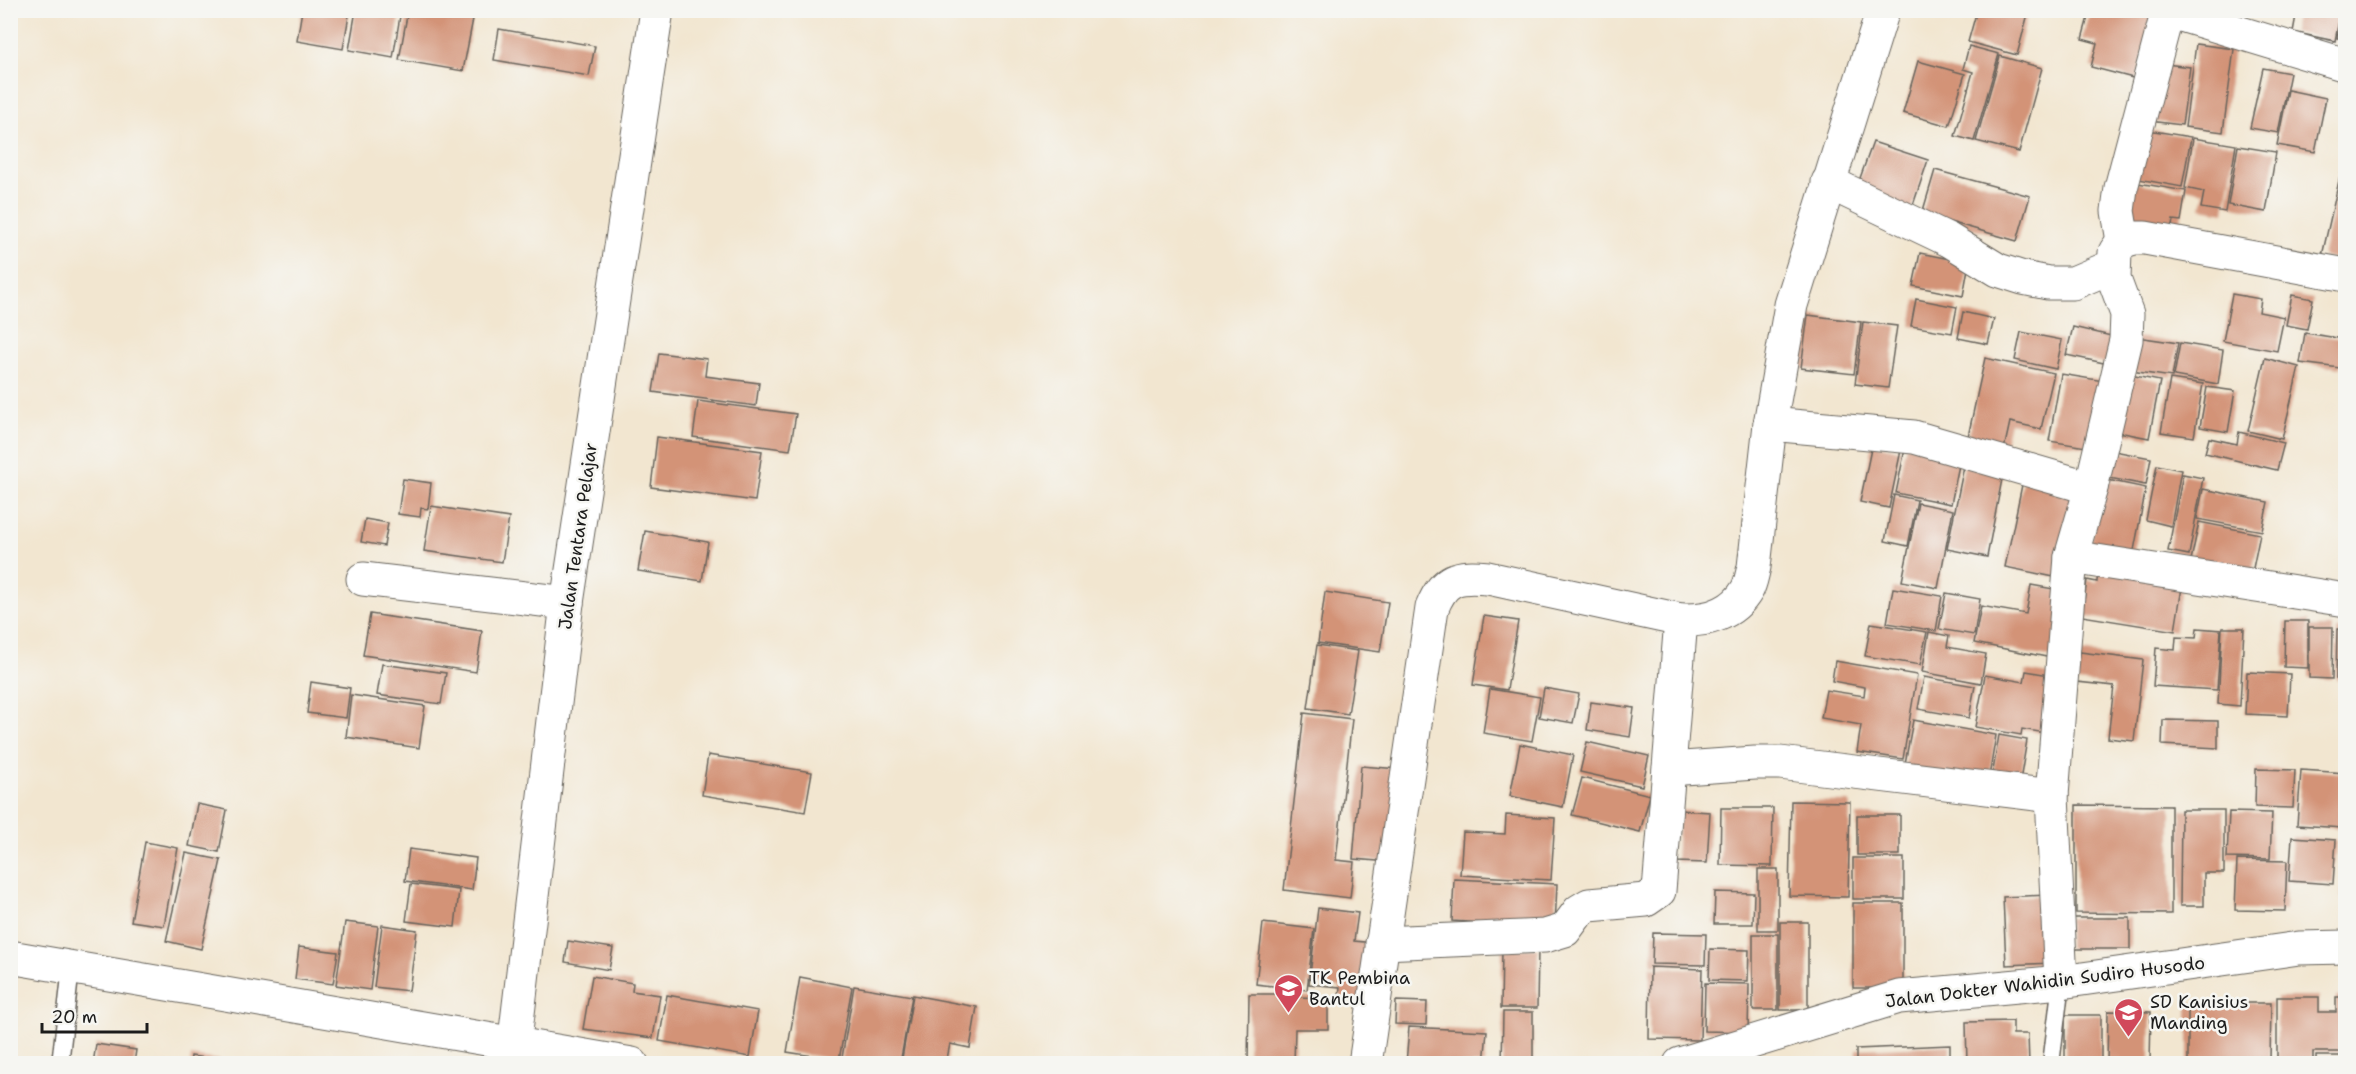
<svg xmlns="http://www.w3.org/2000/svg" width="2356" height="1074" font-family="'Shantell Sans',sans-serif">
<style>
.building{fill:#d39377}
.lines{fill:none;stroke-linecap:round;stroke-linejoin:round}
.service-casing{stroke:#67635b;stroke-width:19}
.minor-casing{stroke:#67635b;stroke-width:35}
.secondary-casing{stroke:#67635b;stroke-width:35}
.primary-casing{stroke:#67635b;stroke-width:35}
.service{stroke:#fff;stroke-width:16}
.minor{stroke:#fff;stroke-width:33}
.secondary{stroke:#fff;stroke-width:33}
.primary{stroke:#fff;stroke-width:33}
.labels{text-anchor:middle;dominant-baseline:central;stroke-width:5;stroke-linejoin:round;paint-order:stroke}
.street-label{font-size:18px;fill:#1c1c1c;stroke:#f6f6f2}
.poi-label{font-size:18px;fill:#1c1c1c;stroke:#f6f6f2;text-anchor:start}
</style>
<rect width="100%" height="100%" fill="#f6f6f2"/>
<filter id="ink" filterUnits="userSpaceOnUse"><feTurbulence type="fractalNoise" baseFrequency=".0167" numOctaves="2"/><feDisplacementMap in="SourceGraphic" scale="12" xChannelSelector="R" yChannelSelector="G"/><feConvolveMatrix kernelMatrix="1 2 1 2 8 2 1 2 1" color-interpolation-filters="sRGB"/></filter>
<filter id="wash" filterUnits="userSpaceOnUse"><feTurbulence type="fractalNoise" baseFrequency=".008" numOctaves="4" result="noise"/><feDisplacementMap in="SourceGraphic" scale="24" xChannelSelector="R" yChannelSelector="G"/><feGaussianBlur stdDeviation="1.35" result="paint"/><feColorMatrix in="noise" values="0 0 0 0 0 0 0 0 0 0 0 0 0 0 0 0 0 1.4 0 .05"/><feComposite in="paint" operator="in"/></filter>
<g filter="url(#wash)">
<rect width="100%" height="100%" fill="#f2e6d0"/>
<g id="blocks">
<!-- building -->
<g class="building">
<path d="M302 10H350L343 49 297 41Z"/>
<path d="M356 10H401L393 58 349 50Z"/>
<path d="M408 10H424L473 19 463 71 399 60Z"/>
<path d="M1977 10H2029L2017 55 1968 42Z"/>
<path d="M2090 10H2155L2137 79 2091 67 2097 43 2082 39Z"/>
<path d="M2297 10H2341L2335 41 2293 32Z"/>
<path d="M2343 10H2346V40L2337 38Z"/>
<path d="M499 29 595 46 589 76 494 60Z"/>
<path d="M2196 44 2234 49 2223 132 2185 127Z"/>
<path d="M1969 46 1999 54 1974 141 1955 136 1973 72 1963 69Z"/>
<path d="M2000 56 2042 68 2019 152 1976 141Z"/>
<path d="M1918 61 1965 74 1949 126 1903 113Z"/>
<path d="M2157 63 2190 67 2182 125 2149 121Z"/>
<path d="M2263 68 2290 73 2278 133 2250 128Z"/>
<path d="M2288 90 2326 98 2315 152 2277 145Z"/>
<path d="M2142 129 2191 137 2182 187 2133 178Z"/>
<path d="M2193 138 2236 145 2225 212 2201 208 2204 192 2185 188Z"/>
<path d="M1873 142 1928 160 1911 211 1855 192Z"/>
<path d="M2238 146 2276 152 2266 212 2228 205Z"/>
<path d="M2345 154H2346V261L2322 256Z"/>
<path d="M1935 170 2030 196 2017 241 1922 214Z"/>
<path d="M2132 182 2186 191 2181 221 2173 220 2171 232 2125 225Z"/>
<path d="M1920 253 1969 263 1963 296 1913 286Z"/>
<path d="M2232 294 2261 299 2259 312 2284 317 2277 351 2223 341Z"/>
<path d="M2292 295 2313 299 2307 329 2286 325Z"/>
<path d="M1916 299 1957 307 1952 333 1911 326Z"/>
<path d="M1963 312 1994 319 1988 344 1958 338Z"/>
<path d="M1808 315 1861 322 1854 374 1801 368Z"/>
<path d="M1863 322 1897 326 1888 388 1855 384Z"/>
<path d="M2073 327 2124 339 2118 366 2066 355Z"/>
<path d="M2021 332 2062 340 2056 369 2015 360Z"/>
<path d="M2305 333 2344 339 2340 368 2300 363Z"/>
<path d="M2137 337 2178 343 2172 377 2131 371Z"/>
<path d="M2180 343 2223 350 2218 384 2174 376Z"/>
<path d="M659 353 707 359 705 376 759 383 756 406 653 392Z"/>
<path d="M1985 358 2054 373 2041 429 2010 422 2003 454 1966 446Z"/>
<path d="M2265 358 2299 367 2282 439 2248 431Z"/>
<path d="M2120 373 2160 381 2149 438 2108 430Z"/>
<path d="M2061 374 2104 381 2092 448 2049 441Z"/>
<path d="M2170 379 2203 384 2194 437 2161 432Z"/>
<path d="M2207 387 2235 391 2228 432 2200 427Z"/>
<path d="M698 401 796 414 790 450 693 437Z"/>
<path d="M2239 432 2284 443 2277 470 2205 453 2209 438 2237 444Z"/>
<path d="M657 437 762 451 755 501 651 487Z"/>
<path d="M1872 444 1901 450 1889 508 1860 502Z"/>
<path d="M1906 444 1961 455 1951 504 1896 493Z"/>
<path d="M2109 450 2151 458 2146 485 2104 477Z"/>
<path d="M2157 465 2181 470 2171 526 2146 520Z"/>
<path d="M1964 466 2003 474 1987 557 1947 549Z"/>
<path d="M2183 474 2203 478 2189 555 2168 551Z"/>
<path d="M403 479 431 483 428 509 421 508 420 517 398 514Z"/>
<path d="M2103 479 2146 488 2132 561 2089 553Z"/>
<path d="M2023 480 2077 491 2059 578 2005 567Z"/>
<path d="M2203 489 2268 502 2262 531 2197 519Z"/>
<path d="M1894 495 1917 500 1908 546 1885 541Z"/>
<path d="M1918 503 1953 510 1938 588 1902 581Z"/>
<path d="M431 506 509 518 502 562 424 551Z"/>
<path d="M365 519 388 523 384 546 361 542Z"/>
<path d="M2199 522 2260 534 2251 578 2190 565Z"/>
<path d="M645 531 708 542 702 581 638 571Z"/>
<path d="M2098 568 2183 581 2175 631 2082 616 2087 580 2097 582Z"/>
<path d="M2031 585 2065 591 2052 658 1974 643 1981 606 2026 614Z"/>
<path d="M1893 588 1942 596 1936 631 1887 623Z"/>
<path d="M1325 592 1388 602 1380 652 1318 643Z"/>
<path d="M1946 593 1980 599 1974 635 1939 629Z"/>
<path d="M370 614 482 631 476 672 363 655Z"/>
<path d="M1484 616 1518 621 1507 690 1473 685Z"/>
<path d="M2285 621H2308V668L2284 667Z"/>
<path d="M1871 623 1927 632 1920 665 1865 656Z"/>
<path d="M2309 627H2333L2332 679 2309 678Z"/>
<path d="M2197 628 2221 630 2217 690 2153 686 2156 648 2175 650 2176 637 2196 638Z"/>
<path d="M2222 628H2244L2240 706 2218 704Z"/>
<path d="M2337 629H2346V680L2336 679Z"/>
<path d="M1929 632 1949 636 1947 647 1986 654 1981 683 1922 672Z"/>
<path d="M1317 645 1358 651 1348 714 1308 708Z"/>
<path d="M2080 652 2143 660 2134 741 2108 738 2114 686 2077 682Z"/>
<path d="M1835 661 1917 675 1903 759 1857 752 1861 725 1821 718 1826 690 1864 696 1865 687 1832 681Z"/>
<path d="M382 664 446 673 441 704 377 695Z"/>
<path d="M2026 671 2055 676 2045 733 2022 729 2021 735 1975 727 1985 675 2024 682Z"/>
<path d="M2247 672 2290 674 2288 716 2245 714Z"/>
<path d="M1924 677 1975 686 1969 718 1918 709Z"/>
<path d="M311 682 350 688 346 718 307 713Z"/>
<path d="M1544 688 1579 694 1573 723 1539 717Z"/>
<path d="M1490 689 1540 697 1532 741 1483 733Z"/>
<path d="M351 695 425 706 419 748 346 737Z"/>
<path d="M1591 702 1634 708 1630 737 1587 730Z"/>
<path d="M1304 713 1352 719 1336 860 1354 862 1350 898 1284 890Z"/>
<path d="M1913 720 1996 735 1988 783 1904 769Z"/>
<path d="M2163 720 2218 721V748L2162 745Z"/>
<path d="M1999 735 2027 740 2019 787 1991 783Z"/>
<path d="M1587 742 1649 756 1642 786 1580 772Z"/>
<path d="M1520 744 1573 755 1563 807 1510 796Z"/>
<path d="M708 755 812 772 805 812 702 795Z"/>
<path d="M1361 766 1399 769 1390 862 1353 859Z"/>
<path d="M2256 769 2295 770 2293 808 2255 807Z"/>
<path d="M2301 770 2346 773 2343 828 2297 825Z"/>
<path d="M1582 778 1650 795 1640 832 1572 815Z"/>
<path d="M1791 801 1850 802 1848 897 1789 896Z"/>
<path d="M197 804 227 810 219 852 189 846Z"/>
<path d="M2076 805 2171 806V914L2076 913Z"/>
<path d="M1721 808H1773L1772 866 1720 865Z"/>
<path d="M1679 810 1710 812 1707 863 1676 862Z"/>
<path d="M2181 810H2224V873H2204V906H2180Z"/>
<path d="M2229 812 2272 813 2270 859 2227 858Z"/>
<path d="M1506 815 1555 818 1551 880 1460 875 1463 832 1505 834Z"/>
<rect x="1857" y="815" width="43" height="40"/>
<path d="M2292 837 2336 840 2333 884 2289 881Z"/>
<path d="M145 842 178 848 164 926 131 921Z"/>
<path d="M409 849 476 858 472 890 405 881Z"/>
<path d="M186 853 221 860 201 949 166 941Z"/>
<rect x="1853" y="858" width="51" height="41"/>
<path d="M2237 860 2287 861 2285 911 2235 910Z"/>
<path d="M2344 864H2346V898H2341Z"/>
<rect x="1758" y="869" width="20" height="61"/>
<path d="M1454 879 1557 884 1555 927 1452 921Z"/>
<path d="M411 884 459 890 455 927 406 921Z"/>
<path d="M1715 892 1754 893 1753 924H1714Z"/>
<path d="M2049 895 2052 963 2006 965 2003 897Z"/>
<rect x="1853" y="903" width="50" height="85"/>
<path d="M1318 908 1358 913 1354 941 1375 943 1368 1000 1339 997 1340 987 1309 984Z"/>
<rect x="2068" y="918" width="62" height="31"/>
<path d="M345 922 378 926 370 990 336 985Z"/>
<rect x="1780" y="922" width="28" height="88"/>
<path d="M1263 923 1314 929 1307 990 1256 984Z"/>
<path d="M382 925 417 930 409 991 374 987Z"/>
<path d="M1653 933 1706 934 1705 965 1652 964Z"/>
<rect x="1753" y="934" width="25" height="76"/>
<path d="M568 941 613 948 609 970 565 962Z"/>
<path d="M299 947 338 952 333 984 295 979Z"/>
<path d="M1502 949H1538L1537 1008H1501Z"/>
<path d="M1710 949 1749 950 1748 981 1709 980Z"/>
<path d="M1650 967 1702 969 1700 1040 1649 1039Z"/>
<path d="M592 976 633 983 632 991 660 995 653 1038 583 1029Z"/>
<path d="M800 977 852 987 839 1060 787 1052Z"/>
<path d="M1705 983 1749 984 1748 1032 1704 1031Z"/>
<path d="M854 986 912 996 900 1064H841Z"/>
<path d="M1249 994H1295V997L1328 998V1029H1295L1294 1064H1248Z"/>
<path d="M667 995 758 1011 750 1057 659 1041Z"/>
<path d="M913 995 977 1007 970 1048 950 1044 946 1064H901Z"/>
<path d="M2277 997H2319V1012H2336V997H2346V1052H2313V1064H2277Z"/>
<path d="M1396 1001 1427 1002 1426 1025 1395 1024Z"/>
<path d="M2188 1003H2271L2270 1062H2188Z"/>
<path d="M2108 1011 2151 1012 2150 1064H2107Z"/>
<path d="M1503 1012H1533V1064H1502Z"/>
<rect x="2065" y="1015" width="36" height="49"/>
<path d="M2013 1021V1034H2028L2029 1064H1967L1966 1022Z"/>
<path d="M1409 1027 1487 1031 1484 1064H1406Z"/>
<path d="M96 1044 136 1050 134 1064H93Z"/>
<path d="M1950 1045V1064H1856V1049Z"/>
<path d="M191 1056 219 1060V1064H190Z"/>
<rect x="2316" y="1056" width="30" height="8"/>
</g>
</g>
</g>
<g filter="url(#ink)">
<use href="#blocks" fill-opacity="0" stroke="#67635b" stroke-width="1.5"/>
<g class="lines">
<defs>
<g id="service">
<path d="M60 1064 71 968"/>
<path d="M2051 1064 2061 982"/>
</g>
<g id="minor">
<path d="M2168 11 2346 65"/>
<path d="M1828 182 1949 240 1998 270 2023 278 2048 283H2073L2113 266"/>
<path d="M2123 241 2118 211 2121 188 2168 10"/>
<path d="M1770 424 1914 437 2091 488"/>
<path d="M2071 557 2346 600"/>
<path d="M363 579 567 603"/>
<path d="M1669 769 1755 763H1780L2052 796"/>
<path d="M1382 943 1545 936 1565 930 1579 911 1589 905 1646 900 1659 891 1681 620"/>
<path d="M2061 982 2052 796 2071 557 2091 488 2126 340 2127 314 2114 279 2115 252 2123 241 2134 238H2145L2346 275"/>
<path d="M1365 1064 1432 608C1444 578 1457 575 1488 578L1681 620C1707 621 1733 614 1747 590 1751 583 1752 574 1754 567L1770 424 1791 305 1883 10"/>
</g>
<g id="secondary">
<path d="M10 957 632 1064"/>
<path d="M1680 1064 1899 997 2061 982 2299 948 2346 947"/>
</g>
<path id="primary" d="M512 1064 567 603 657 10"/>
</defs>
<!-- service casing -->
<use href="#service" class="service-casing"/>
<!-- minor casing -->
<use href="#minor" class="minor-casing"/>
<!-- secondary casing -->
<use href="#secondary" class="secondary-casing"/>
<!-- primary casing -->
<use href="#primary" class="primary-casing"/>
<!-- service -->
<use href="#service" class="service"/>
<!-- minor -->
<use href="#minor" class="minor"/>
<!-- secondary -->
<use href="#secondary" class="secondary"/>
<!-- primary -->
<use href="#primary" class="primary"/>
</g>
</g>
<!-- icons -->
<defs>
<symbol id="school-pin" viewBox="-11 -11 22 30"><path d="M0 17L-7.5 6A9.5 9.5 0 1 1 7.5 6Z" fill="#d1495b" stroke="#f6f6f2"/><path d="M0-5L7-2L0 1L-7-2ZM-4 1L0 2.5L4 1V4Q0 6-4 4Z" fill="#fff"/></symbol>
</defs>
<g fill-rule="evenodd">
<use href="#school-pin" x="1272" y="972" width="33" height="45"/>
<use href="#school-pin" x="2112" y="996" width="33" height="45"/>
</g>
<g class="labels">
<!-- street labels -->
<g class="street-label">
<text transform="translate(578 536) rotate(-82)">Jalan Tentara Pelajar</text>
<text transform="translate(2045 982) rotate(-7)">Jalan Dokter Wahidin Sudiro Husodo</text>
</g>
<!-- poi labels -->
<g class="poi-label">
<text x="1309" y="978">TK Pembina<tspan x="1309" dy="21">Bantul</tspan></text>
<text x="2150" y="1002">SD Kanisius<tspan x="2150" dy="21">Manding</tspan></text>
</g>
</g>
<!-- margin -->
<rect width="2356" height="1074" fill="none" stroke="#f6f6f2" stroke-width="36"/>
<!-- scale -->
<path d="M42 1023v9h105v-9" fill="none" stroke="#1c1c1c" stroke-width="3"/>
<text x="51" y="1023" font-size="18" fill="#1c1c1c" stroke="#f6f6f2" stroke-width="4.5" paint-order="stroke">20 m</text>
</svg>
